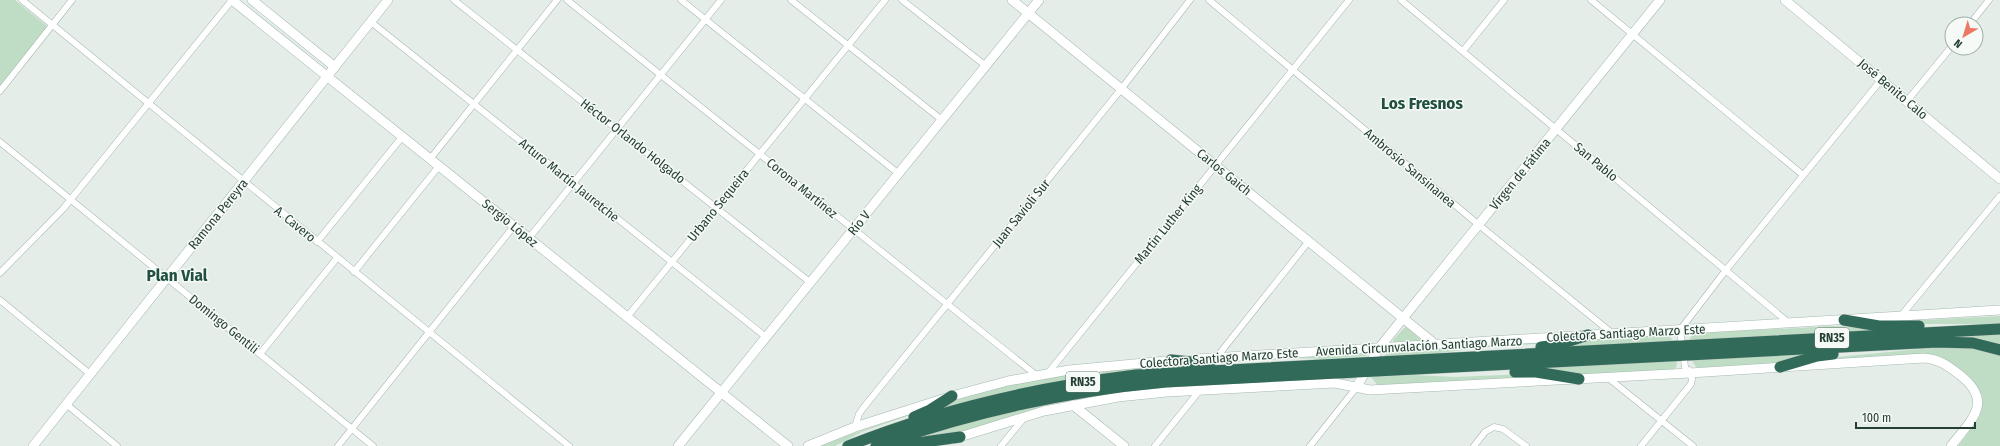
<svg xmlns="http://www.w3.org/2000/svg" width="2000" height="446" font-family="'Fira Sans Condensed',sans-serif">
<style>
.green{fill:#bfddc4}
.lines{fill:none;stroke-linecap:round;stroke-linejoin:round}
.street-casing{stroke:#a8b5af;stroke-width:7}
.secondary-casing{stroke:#a4b9af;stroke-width:10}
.highway-casing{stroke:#c2c9c6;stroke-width:12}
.street{stroke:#fff;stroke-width:6}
.secondary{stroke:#fff;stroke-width:9}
.highway{stroke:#326a59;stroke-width:11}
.labels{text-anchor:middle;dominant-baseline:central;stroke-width:3;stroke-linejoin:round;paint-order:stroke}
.shield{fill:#f5faf7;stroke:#63776f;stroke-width:1}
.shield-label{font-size:12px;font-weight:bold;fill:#253f35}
.street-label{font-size:13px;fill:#253f35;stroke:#f5faf7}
.district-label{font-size:17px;font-weight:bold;fill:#215040;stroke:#f5faf7}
</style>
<rect width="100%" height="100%" fill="#e5ede9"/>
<!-- green -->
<g class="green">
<path d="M0 0H15L48 27 0 85Z"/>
<path d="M2000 316V324H1884V322Z"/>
<path d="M1835 326 1883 329V330L1689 340 1692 335 1697 333Z"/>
<path d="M1405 327 1408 328 1422 341 1393 343V340Z"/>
<path d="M2000 334V345L1979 338 1963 337Z"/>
<path d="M1665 335 1670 337 1673 341 1549 348 1590 340Z"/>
<path d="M1547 342V343L1477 348 1425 355 1384 356 1390 351Z"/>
<path d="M1941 347 1977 348 2000 355V446H1958C1983 415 1997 398 1959 369 1950 362 1942 355 1929 354L1815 361V359Z"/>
<path d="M1366 353 1368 354 1366 356 1323 359 1293 358Z"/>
<path d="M1812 354 1777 363 1697 368 1692 361 1694 360Z"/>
<path d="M1677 361 1676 368 1671 370 1584 375 1542 368Z"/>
<path d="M1164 365 1194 367 1061 381 1012 390 932 411C1003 376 1087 373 1164 365Z"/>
<path d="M1525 374 1543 377 1378 386 1371 377 1414 375 1455 377Z"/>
<path d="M1354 377 1353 379 1178 388 1110 395 1044 407 965 432 910 439 1026 406 1144 388Z"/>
<path d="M927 408V409L862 432 835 446H817Z"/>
</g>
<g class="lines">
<defs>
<g id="street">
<path d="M22 0 569 446"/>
<path d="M454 0 811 283"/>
<path d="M567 0 1036 375"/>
<path d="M681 0 899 174"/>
<path d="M791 0 942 120"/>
<path d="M902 0 986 66"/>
<path d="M1209 0 1479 225 1613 334"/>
<path d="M1401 0 1789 323"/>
<path d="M1591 0 1803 175"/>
<path d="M371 22 766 337"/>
<path d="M1970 24 1989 0"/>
<path d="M1463 51 1504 0"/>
<path d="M0 91 72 0"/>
<path d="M1907 101 1952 46"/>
<path d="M0 142 373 446"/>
<path d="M430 159 557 0"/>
<path d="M529 238 721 0"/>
<path d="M317 242 402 137"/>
<path d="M354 272 439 166"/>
<path d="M0 273 63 209 232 0"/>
<path d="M0 300 90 374"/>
<path d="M627 317 885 0"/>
<path d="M1900 317 2000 196"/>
<path d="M260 354 337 258"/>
<path d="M1216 358 1309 241"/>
<path d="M1048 373 1349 0"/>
<path d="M1686 374 1680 330 1726 270 1881 80"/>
<path d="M1607 377 1693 446"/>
<path d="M66 404 117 446"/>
<path d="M855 427 859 414 864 407 1122 88 1190 0"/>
<path d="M338 446 514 226"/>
<path d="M1001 446 1024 418"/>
<path d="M1155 446 1200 390"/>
<path d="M1310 446 1356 388"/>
<path d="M1474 446 1485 432 1494 427 1503 429 1526 446"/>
<path d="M1641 446 1691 384 1692 379 1689 370"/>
</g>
<g id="secondary">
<path d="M232 0 788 446"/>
<path d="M252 0 335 67"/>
<path d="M1012 0 1436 345"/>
<path d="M1785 0 2000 179"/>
<path d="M1195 359 2000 310"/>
<path d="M1356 388 1379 348 1660 0"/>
<path d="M1073 405 1124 446"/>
<path d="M953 439 1044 411 1118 397 1167 392 1335 383 1370 390 1690 373 1924 358C1939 359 1948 366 1960 375 1994 402 1972 419 1951 446"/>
<path d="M33 446 388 0"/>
<path d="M678 446 1039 0"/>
<path d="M808 446 855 427 952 396 1008 381 1069 370 1177 360"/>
</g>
<g id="highway">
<path d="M1844 320 1879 326H1919"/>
<path d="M1541 347 1557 345 1588 335"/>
<path d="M1171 360 1210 364"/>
<path d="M1780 367 1817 356 1833 354"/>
<path d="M1515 372H1536L1579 379"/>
<path d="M914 417 930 410 952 396"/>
<path d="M848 446C941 409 1038 387 1136 375L2000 329"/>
<path d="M876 446C971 412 1067 391 1166 382L1937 342 1973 343 2000 350"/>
<path d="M896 446 960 437"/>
</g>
</defs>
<!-- street casing -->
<use href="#street" class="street-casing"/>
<!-- secondary casing -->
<use href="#secondary" class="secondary-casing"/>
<!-- highway casing -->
<use href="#highway" class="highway-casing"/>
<!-- street -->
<use href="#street" class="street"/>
<!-- secondary -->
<use href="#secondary" class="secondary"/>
<!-- highway -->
<use href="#highway" class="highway"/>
</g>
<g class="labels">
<!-- shield labels -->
<g class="shield">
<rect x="1815" y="328" width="34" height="20" rx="3"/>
<rect x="1066" y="372" width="34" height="20" rx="3"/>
</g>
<g class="shield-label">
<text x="1832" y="338">RN35</text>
<text x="1083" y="382">RN35</text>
</g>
<!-- street labels -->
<g class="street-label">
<text transform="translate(1893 89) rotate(40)">José Benito Calo</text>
<text transform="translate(633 141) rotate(38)">Héctor Orlando Holgado</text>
<text transform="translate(1596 162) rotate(40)">San Pablo</text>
<text transform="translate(1410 168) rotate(40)">Ambrosio Sansinanea</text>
<text transform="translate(1224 172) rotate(39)">Carlos Gaich</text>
<text transform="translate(1520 174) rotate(-51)">Vírgen de Fátima</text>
<text transform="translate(569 180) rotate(39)">Arturo Martín Jauretche</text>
<text transform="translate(802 188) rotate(39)">Corona Martínez</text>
<text transform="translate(718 205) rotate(-51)">Urbano Sequeira</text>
<text transform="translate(1021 213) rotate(-51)">Juan Savioli Sur</text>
<text transform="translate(218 214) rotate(-51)">Ramona Pereyra</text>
<text transform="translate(510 223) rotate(39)">Sergio López</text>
<text transform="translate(859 223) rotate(-51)">Río V</text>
<text transform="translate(295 224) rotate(39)">A. Cavero</text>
<text transform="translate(1168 224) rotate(-51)">Martin Luther King</text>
<text transform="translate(224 324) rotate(39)">Domingo Gentili</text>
<text transform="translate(1626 333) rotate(-3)">Colectora Santiago Marzo Este</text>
<text transform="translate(1419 346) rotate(-3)">Avenida Circunvalación Santiago Marzo</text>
<text transform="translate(1219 358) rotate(-4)">Colectora Santiago Marzo Este</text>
</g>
<!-- district labels -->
<g class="district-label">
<text x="1422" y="103">Los Fresnos</text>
<text x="177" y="275">Plan Vial</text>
</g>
</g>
<!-- north arrow -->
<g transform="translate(1964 36) rotate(218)"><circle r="19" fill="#f5faf7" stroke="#a2afa9"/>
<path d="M0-3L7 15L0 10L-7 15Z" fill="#eb7965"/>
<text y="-6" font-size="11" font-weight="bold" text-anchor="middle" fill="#253f35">N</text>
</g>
<!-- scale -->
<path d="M1856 422v6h119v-6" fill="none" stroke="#253f35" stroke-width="2"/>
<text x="1862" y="422" font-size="12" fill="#253f35" stroke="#f5faf7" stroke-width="3" paint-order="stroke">100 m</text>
</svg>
